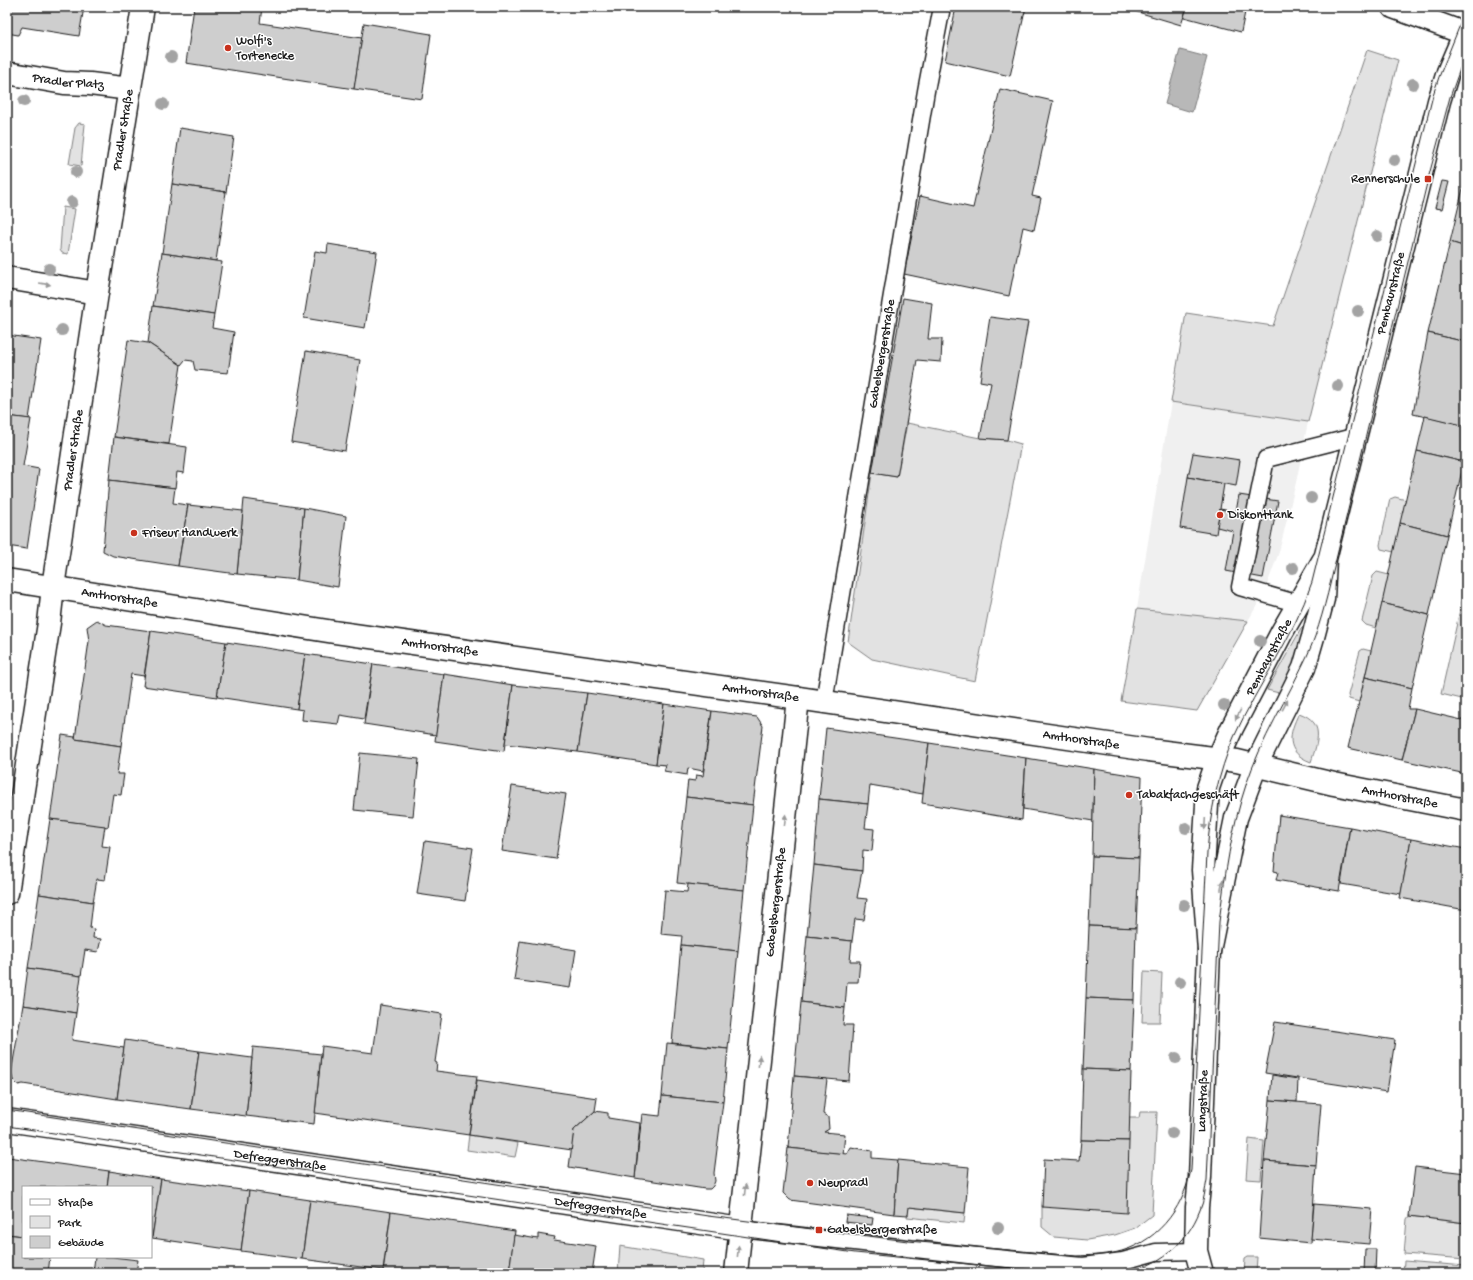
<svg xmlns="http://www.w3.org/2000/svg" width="1473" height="1280" font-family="'Gochi Hand',sans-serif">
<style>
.built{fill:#f0f0f0}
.green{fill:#e2e2e2;stroke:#7f7f7f}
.water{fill:#b8b8b8;stroke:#7a7a7a}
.building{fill:#cecece;stroke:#1c1c1c}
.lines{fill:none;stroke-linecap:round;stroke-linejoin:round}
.service-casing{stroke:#1c1c1c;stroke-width:19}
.minor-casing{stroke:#1c1c1c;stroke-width:25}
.tertiary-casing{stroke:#1c1c1c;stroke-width:25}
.service{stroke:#fff;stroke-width:16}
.minor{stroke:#fff;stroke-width:22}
.tertiary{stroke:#fff;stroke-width:22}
.tram{stroke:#1c1c1c;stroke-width:1}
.tree{fill:#a3a3a3}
.oneway{fill:#999}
.poi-dot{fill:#c8321e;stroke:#fff;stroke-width:1.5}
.labels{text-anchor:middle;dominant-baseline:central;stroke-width:3;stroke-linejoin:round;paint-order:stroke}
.poi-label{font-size:13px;fill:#1c1c1c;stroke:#fff;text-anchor:start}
.street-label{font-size:13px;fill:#1c1c1c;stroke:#fff}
</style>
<rect width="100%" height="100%" fill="#fff"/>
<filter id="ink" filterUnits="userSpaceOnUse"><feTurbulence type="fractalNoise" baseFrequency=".025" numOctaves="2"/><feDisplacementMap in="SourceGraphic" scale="8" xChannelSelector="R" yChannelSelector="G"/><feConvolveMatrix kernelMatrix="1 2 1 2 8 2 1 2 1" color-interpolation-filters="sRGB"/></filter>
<g filter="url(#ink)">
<!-- built -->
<path class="built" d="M1171 402 1308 422 1297 478 1279 552 1264 593 1248 621 1137 609Z"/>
<!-- green -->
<g class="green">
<path d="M1367 50 1398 60 1308 422 1171 402 1186 313 1273 326Z"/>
<path d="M79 123 85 124 81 166 69 164 75 128Z"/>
<path d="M63 207 75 209 68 254 62 253 60 250Z"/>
<path d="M907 423 980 438 1007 440 1021 444 975 681 872 659 848 642 872 473 897 477Z"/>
<path d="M1395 497 1406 500 1394 552 1381 549 1380 545 1390 499Z"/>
<path d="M1377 572 1389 575 1376 628 1366 625 1362 621 1373 576Z"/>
<path d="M1466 583V700L1441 694Z"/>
<path d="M1137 609 1248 621 1197 711 1121 701Z"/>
<path d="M1305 626 1293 667 1279 693 1267 690 1301 629Z"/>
<path d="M1363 649 1371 651 1359 702 1349 699 1348 695 1360 651Z"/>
<path d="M1299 713C1325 722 1318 741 1311 762 1284 752 1289 733 1299 713Z"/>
<path d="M1144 972 1162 973 1160 1022H1142Z"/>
<path d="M1140 1112H1157L1152 1215 1135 1228 1115 1235 1087 1240 1054 1237 1042 1227V1207L1129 1118H1139Z"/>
<path d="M469 1135 518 1143 515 1157 467 1150Z"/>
<path d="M1249 1139 1264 1141 1261 1180 1246 1179Z"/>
<path d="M909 1207 965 1213 964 1223 907 1217Z"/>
<path d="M1409 1216 1466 1223V1259L1404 1254 1407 1219Z"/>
<path d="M620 1246 703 1260 702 1273H618Z"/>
<path d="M1248 1257H1257L1256 1273H1244L1245 1259Z"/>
<path d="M1404 1261 1466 1266V1273H1403Z"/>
</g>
<!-- water -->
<path class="water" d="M1180 50 1207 57 1192 112 1165 104Z"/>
<!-- building -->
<g class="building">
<path d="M7 7H84L79 36 22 27 18 35 7 33Z"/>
<path d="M194 7H262L260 23 362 38 354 89 186 63Z"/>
<path d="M956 7H1026L1010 76 945 61Z"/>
<path d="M1121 7H1187L1181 25Z"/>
<path d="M1187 7H1246L1241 32 1184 17Z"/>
<path d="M364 23 431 34 422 99 354 89Z"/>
<path d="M1000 89 1053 101 1032 196 1041 198 1034 230 1023 227 1009 296 904 274 920 196 973 208Z"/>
<path d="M180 128 234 137 226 192 172 184Z"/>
<path d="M1466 176V247L1450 242Z"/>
<path d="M1442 181 1449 182 1442 209 1435 208Z"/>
<path d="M172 184 226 192 216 261 162 253Z"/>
<path d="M1450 242 1466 247V342L1428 333Z"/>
<path d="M328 244 377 252 365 328 304 318 315 251 327 253Z"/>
<path d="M162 253 222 262 214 315 153 306Z"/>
<path d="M903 298 932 303 928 339H942L941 362 917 360 897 477 872 473Z"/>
<path d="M153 306 214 315 212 328 234 332 228 373 195 370 193 361 185 360 181 365 148 343Z"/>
<path d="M990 317 1028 322 1007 440 980 438 991 383 980 381Z"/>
<path d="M1428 333 1466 342V426L1413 414Z"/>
<path d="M7 335 41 340 29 419 7 416Z"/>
<path d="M128 340 148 343 181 365 169 444 114 437Z"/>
<path d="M306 351 360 360 345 451 291 442Z"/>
<path d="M7 416 31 419 23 466 39 469 27 549 7 546Z"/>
<path d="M1425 416 1466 426V449L1464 462 1417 451Z"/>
<path d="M114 437 187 447 184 473 177 472 175 488 109 480Z"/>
<path d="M1417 451 1464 462 1447 535 1400 523Z"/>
<path d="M1193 453 1240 460 1236 486 1188 477Z"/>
<path d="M1188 477 1224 484 1216 534 1180 528Z"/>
<path d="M109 480 175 488 173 503 188 505 178 566 113 556 103 551Z"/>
<path d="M1239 495 1278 501 1263 578 1226 571 1233 531 1217 527 1220 509 1236 512Z"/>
<path d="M244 499 304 508 297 580 237 574Z"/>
<path d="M188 505 243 511 237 574 178 566Z"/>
<path d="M304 508 346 516 338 587 297 580Z"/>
<path d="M1400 523 1447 535 1429 615 1382 603Z"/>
<path d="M1382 603 1429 615 1412 688 1365 677Z"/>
<path d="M97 620 106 625 151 631 144 676 131 674 121 746 75 739 89 641 87 627Z"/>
<path d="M151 631 226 642 217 697 143 686Z"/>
<path d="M226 642 305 654 297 709 217 697Z"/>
<path d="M305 654 373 664 364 719 340 715 338 724 302 720 303 710 297 709Z"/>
<path d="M373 664 444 674 436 735 364 724Z"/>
<path d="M444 674 513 685 504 751 435 741Z"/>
<path d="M1365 677 1412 688 1408 709H1415L1402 760 1348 748Z"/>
<path d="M513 685 587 693 578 752 505 744Z"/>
<path d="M587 693 664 704 656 764 578 752Z"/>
<path d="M664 704 712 711 703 771 688 768 687 775 664 771 666 765 656 764Z"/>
<path d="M1415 709 1466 721V774L1402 760Z"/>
<path d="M712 711 757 717 763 726 753 805 686 797 688 780 695 781 696 775 703 776Z"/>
<path d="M826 728 929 743 923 794 870 785 868 804 819 799Z"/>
<path d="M62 735 75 737V739L121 746 117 774H124L121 795 113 794 108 827 50 819Z"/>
<path d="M929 743 1026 758 1022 820 922 803Z"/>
<path d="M360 753 419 759 413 816 354 810Z"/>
<path d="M1026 758 1094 769 1093 821 1023 809Z"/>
<path d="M1094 769 1142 777 1139 858 1092 856Z"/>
<path d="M512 786 566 794 556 859 502 851Z"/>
<path d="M686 797 753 805 744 890 677 883Z"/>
<path d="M819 799 868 804 865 828 874 829 872 851 863 850 862 871 814 865Z"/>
<path d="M1279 815 1350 827 1339 891 1276 880 1278 872 1274 871Z"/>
<path d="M50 819 105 826 102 846 110 847 105 880 97 879 93 902 39 894Z"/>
<path d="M1350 827 1411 839 1401 894 1341 884Z"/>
<path d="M1411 839 1466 849V910L1400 898Z"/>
<path d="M425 841 473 848 465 901 417 894Z"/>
<path d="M1092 856 1139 858 1136 928 1089 926Z"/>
<path d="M814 865 862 871 857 898 867 899 864 920 855 919 852 941 807 936Z"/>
<path d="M688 884 744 890 738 951 681 945 682 936 661 934 665 890 687 892Z"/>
<path d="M39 894 93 902 90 928 94 929 93 938 101 939 98 952 85 950 81 976 28 968Z"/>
<path d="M1089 926 1136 928 1134 1000 1086 998Z"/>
<path d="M807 936 852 941 850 961H860L858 982H847L845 1008 801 1002Z"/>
<path d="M520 941 576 950 570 988 514 980Z"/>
<path d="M681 945 738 951 728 1049 672 1043Z"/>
<path d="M28 968 81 976 76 1013 23 1005Z"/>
<path d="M1086 998 1134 1000 1131 1071 1083 1069Z"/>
<path d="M801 1002 845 1008 843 1025H853L849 1081 794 1076Z"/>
<path d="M23 1005 76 1013 72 1040 124 1048 117 1099 23 1084 18 1085 13 1080 11 1073Z"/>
<path d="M380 1005 442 1014 435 1062 437 1063 436 1071 477 1076 469 1135 315 1113 322 1046 373 1053Z"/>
<path d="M1275 1022 1395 1040 1387 1092 1265 1073Z"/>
<path d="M125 1040 199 1051 191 1109 117 1099Z"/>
<path d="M667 1043 728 1049 723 1102 662 1096Z"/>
<path d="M253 1047 321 1054 314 1124 246 1116Z"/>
<path d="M199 1051 252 1058 246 1116 191 1109Z"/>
<path d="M1083 1069 1131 1071 1129 1141 1081 1140Z"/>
<path d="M1272 1075 1298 1079 1297 1102 1270 1100Z"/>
<path d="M794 1076 827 1079 823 1114 828 1117 829 1129 824 1132 845 1134 843 1154 788 1148Z"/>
<path d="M477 1080 597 1098 595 1111 574 1130 572 1150 469 1135Z"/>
<path d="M662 1096 723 1102 714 1173 715 1181 713 1186 710 1189H705L635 1178 642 1114 660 1116Z"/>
<path d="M1270 1100 1321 1104 1316 1165 1264 1161Z"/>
<path d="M595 1111 608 1113V1118L640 1123 635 1178 569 1167 574 1130Z"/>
<path d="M1081 1140 1129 1141 1127 1213 1042 1207 1044 1159 1079 1161Z"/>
<path d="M851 1147 872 1151V1158L898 1160 894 1214 790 1200 783 1193 788 1148 847 1154Z"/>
<path d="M8 1157 109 1171 107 1187H23V1236L7 1234Z"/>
<path d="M898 1160 969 1167 965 1213 909 1207 908 1215 894 1214Z"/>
<path d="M1264 1161 1316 1165 1311 1243 1259 1238Z"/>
<path d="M1415 1167 1466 1173V1223L1409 1216Z"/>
<path d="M109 1171 161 1179 152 1238H151V1187H107Z"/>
<path d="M161 1179 249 1191 241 1251 152 1238Z"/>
<path d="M249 1191 310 1200 302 1259 241 1251Z"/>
<path d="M310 1200 391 1212 383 1270 302 1259Z"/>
<path d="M1314 1204 1372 1209 1369 1244 1311 1239Z"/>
<path d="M391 1212 515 1231 509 1273 383 1272Z"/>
<path d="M846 1215 873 1218 872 1225 845 1222Z"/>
<path d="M7 1234 23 1236V1257H50L48 1273H7Z"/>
<path d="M538 1234 555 1237 554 1240 596 1246 592 1273H509L514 1235 538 1239Z"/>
<path d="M1365 1249H1376L1375 1273H1364Z"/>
<path d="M95 1257H112L138 1260 136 1273H93Z"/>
</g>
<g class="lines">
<defs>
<g id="service">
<path d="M1299 604 1240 587 1266 459 1349 438H1356"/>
<path id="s1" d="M824 702 926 91 942 7"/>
<path d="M741 1229 986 1257 1083 1266 1123 1261 1156 1252 1196 1251"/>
</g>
<g id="minor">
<path d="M1393 7 1466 34"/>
<path id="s2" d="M7 73 64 83 90 84 130 89"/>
<path d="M7 278 97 293"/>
<path id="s3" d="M7 580 334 632 798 698 1149 750 1237 761 1334 784 1466 810"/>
<path id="s4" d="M7 893 49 623 53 587 97 293 143 7"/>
<path id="s5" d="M7 1120 741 1229"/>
<path id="s6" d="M736 1273 798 698"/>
</g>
<g id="tertiary">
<path id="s7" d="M1209 951 1236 818 1256 765 1304 668 1313 637 1323 599 1325 559 1439 101 1448 72 1466 30"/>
<path id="s8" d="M1202 1273 1196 1251 1197 1207 1200 1177 1209 951 1203 870 1208 788 1218 759 1232 728 1282 632 1323 561"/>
</g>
</defs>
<!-- service casing -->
<use href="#service" class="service-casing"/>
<!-- minor casing -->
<use href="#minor" class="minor-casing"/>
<!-- tertiary casing -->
<use href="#tertiary" class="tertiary-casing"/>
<!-- service -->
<use href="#service" class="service"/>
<!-- minor -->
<use href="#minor" class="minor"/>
<!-- tertiary -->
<use href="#tertiary" class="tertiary"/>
<!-- tram -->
<g class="tram">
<path d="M7 1110 708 1216 908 1241 1077 1256C1089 1255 1102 1256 1114 1253 1156 1244 1182 1211 1191 1170L1207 853C1210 813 1218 773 1234 737 1258 684 1293 639 1312 582L1433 95 1439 77 1466 10"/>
<path d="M7 1126 855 1253 1062 1273"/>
<path d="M1122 1273C1158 1267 1187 1244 1200 1210 1204 1201 1205 1190 1207 1180L1219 922C1225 876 1231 829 1246 785 1261 740 1287 699 1307 656 1319 630 1326 601 1333 572L1428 179 1450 97 1466 52"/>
</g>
</g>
<!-- trees -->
<g class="tree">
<circle cx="171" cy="57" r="6"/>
<circle cx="1413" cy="84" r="6"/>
<circle cx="24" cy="101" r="6"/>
<circle cx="163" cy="104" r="6"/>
<circle cx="1394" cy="160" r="6"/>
<circle cx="76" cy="172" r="6"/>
<circle cx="72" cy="202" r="6"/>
<circle cx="1377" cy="236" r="6"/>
<circle cx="49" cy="269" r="6"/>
<circle cx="1358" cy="311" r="6"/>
<circle cx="62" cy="330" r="6"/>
<circle cx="1338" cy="386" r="6"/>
<circle cx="1311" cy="498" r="6"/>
<circle cx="1293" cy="568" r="6"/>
<circle cx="1260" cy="641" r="6"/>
<circle cx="1224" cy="705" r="6"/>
<circle cx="1186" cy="828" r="6"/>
<circle cx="1184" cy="905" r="6"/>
<circle cx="1180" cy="982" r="6"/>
<circle cx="1176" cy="1058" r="6"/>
<circle cx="1172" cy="1133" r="6"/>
<circle cx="998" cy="1228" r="6"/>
</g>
<!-- one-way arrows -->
<defs><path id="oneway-solid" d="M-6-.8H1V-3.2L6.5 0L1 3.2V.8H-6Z"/></defs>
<g class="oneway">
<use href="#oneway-solid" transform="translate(45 284) rotate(9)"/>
<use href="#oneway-solid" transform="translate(1285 705) rotate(-62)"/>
<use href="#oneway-solid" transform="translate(1238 715) rotate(117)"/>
<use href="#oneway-solid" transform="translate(785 820) rotate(-84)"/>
<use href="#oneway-solid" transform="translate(1205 824) rotate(93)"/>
<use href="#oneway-solid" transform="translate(1222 885) rotate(-79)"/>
<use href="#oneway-solid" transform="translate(759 1061) rotate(-84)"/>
<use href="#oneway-solid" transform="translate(745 1190) rotate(-84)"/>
<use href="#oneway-solid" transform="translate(738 1251) rotate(-84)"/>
</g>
</g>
<!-- markers -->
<g class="poi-dot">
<circle cx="228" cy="48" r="4"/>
<rect x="1424" y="175" width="8" height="8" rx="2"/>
<circle cx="1220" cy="515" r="4"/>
<circle cx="134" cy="533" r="4"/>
<circle cx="1129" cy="795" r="4"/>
<circle cx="810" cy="1183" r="4"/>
<rect x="815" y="1226" width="8" height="8" rx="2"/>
</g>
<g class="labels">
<!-- poi labels -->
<g class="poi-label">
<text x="236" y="41">Wolfi's<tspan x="236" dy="15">Tortenecke</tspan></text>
<text x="1420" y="179" text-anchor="end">Rennerschule</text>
<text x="1228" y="515">Diskonttank</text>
<text x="142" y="533">Friseur Handwerk</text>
<text x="1137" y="795">Tabakfachgeschäft</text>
<text x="818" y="1183">Neupradl</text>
<text x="827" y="1230">Gabelsbergerstraße</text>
</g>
<!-- street labels -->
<g class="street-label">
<text stroke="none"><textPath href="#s2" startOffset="62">Pradler Platz</textPath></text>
<text stroke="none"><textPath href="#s4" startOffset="772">Pradler Straße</textPath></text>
<text stroke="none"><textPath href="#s7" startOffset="686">Pembaurstraße</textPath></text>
<text stroke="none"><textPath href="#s1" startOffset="353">Gabelsbergerstraße</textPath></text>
<text stroke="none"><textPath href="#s4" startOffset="448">Pradler Straße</textPath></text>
<text stroke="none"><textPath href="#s3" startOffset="114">Amthorstraße</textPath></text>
<text stroke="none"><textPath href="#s3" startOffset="438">Amthorstraße</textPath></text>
<text stroke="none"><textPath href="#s8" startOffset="631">Pembaurstraße</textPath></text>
<text stroke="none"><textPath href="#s3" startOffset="762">Amthorstraße</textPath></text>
<text stroke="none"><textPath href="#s3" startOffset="1086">Amthorstraße</textPath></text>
<text stroke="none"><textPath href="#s3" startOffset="1410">Amthorstraße</textPath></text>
<text stroke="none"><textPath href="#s6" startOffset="373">Gabelsbergerstraße</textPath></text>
<text stroke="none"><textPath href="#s8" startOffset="173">Langstraße</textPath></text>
<text stroke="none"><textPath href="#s5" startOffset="276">Defreggerstraße</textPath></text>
<text stroke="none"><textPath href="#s5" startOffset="600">Defreggerstraße</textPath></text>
</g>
</g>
<!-- margin -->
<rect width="1473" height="1280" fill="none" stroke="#fff" stroke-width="24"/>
<rect x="12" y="12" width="1449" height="1256" fill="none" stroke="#1c1c1c" stroke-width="1.5" filter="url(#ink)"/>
<!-- legend -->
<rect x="22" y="1186" width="130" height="72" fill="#ffffff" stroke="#a4a4a4"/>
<rect x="30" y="1199" width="20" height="6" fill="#ffffff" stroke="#a4a4a4"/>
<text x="58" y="1206" font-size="12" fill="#1c1c1c">Straße</text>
<rect x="30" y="1216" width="20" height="12" fill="#e2e2e2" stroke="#a4a4a4"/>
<text x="58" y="1226" font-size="12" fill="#1c1c1c">Park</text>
<rect x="30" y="1236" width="20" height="12" fill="#cecece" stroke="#a4a4a4"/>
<text x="58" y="1246" font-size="12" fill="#1c1c1c">Gebäude</text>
</svg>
